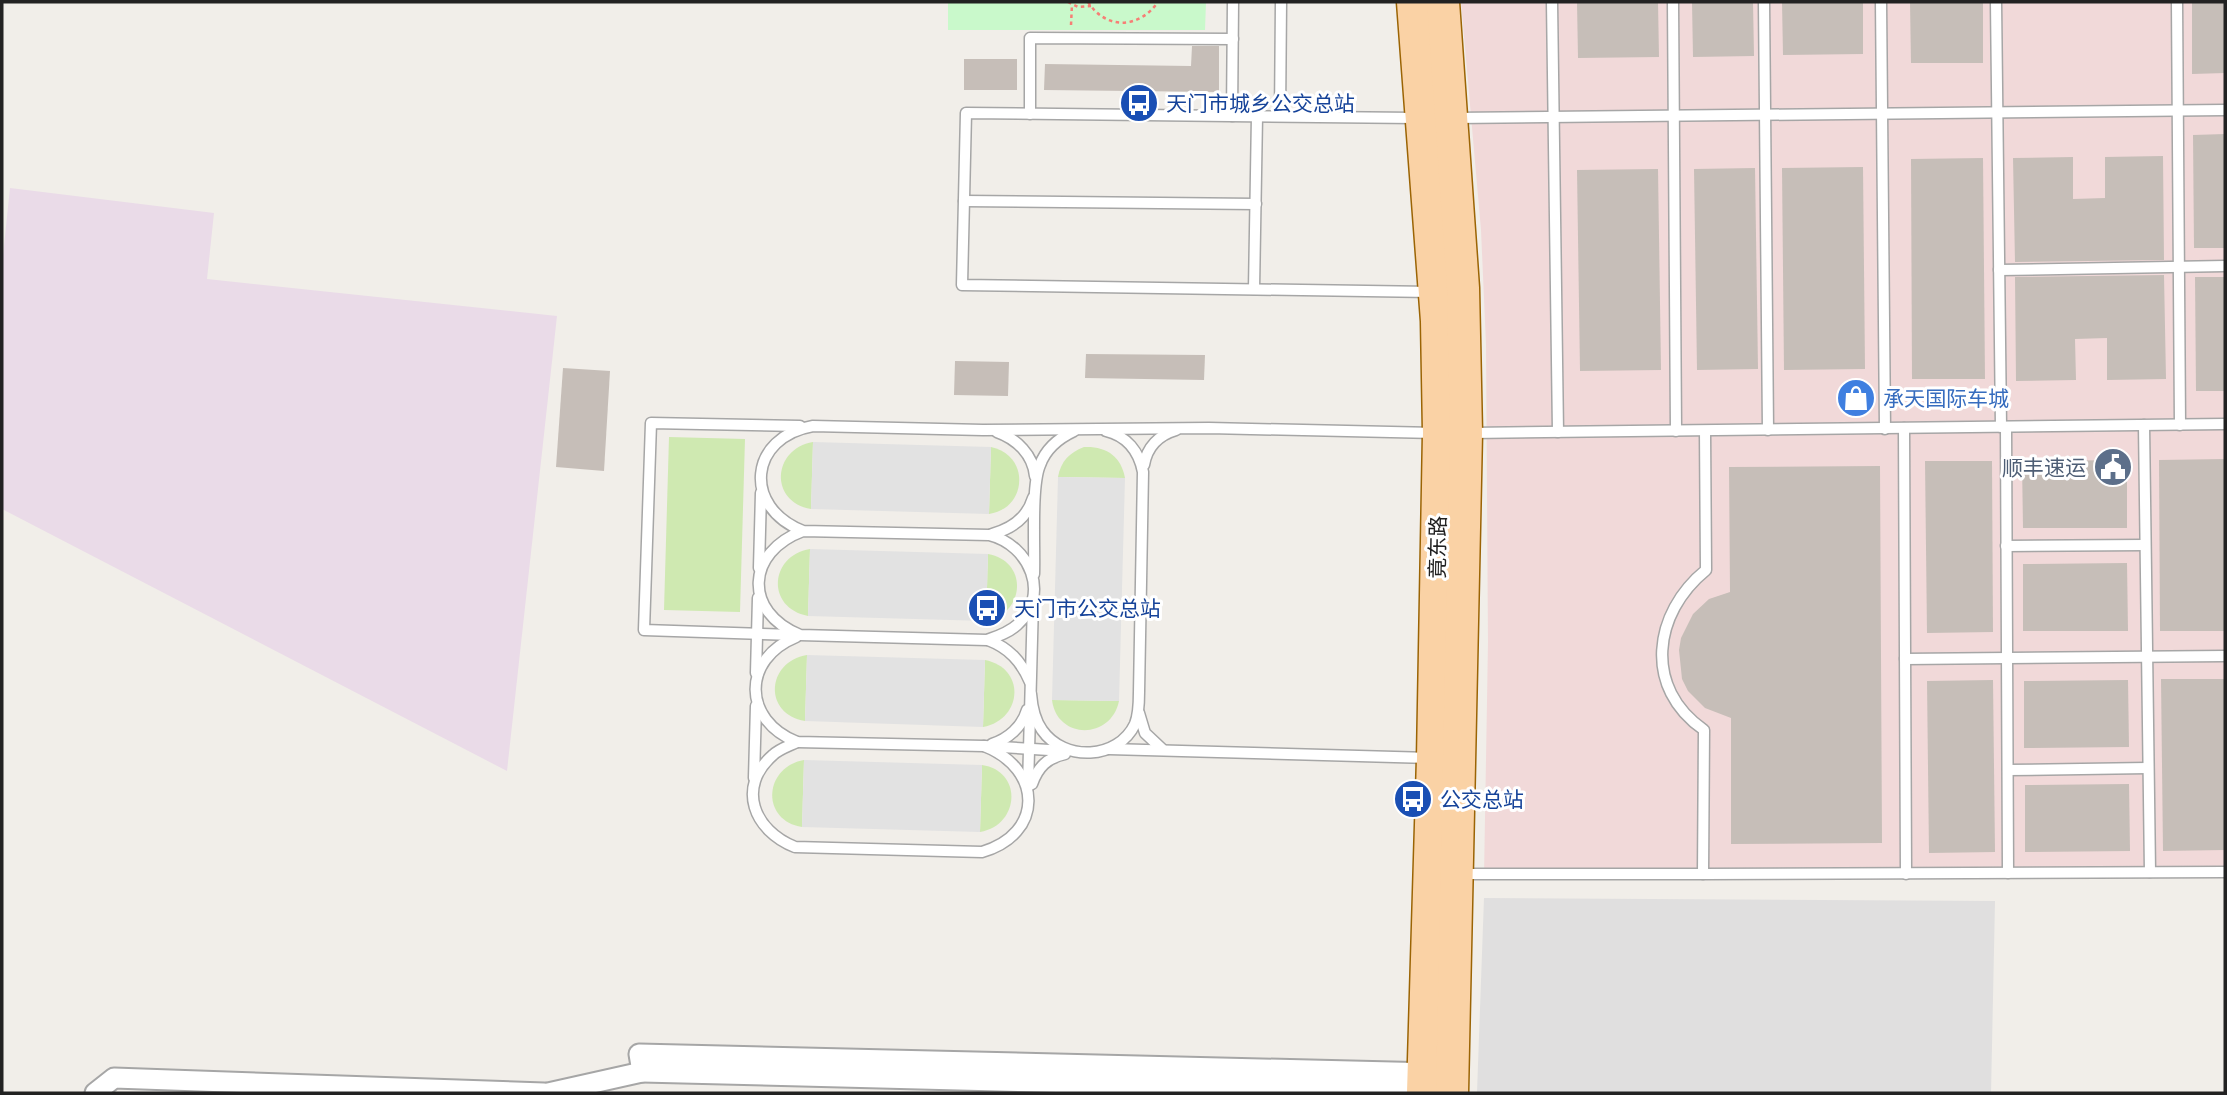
<svg xmlns="http://www.w3.org/2000/svg" width="2227" height="1095" font-family="'Asap Condensed','Noto Sans SC',sans-serif">
<style>
.residential{fill:#e0dfdf}
.commercial{fill:#f1d9d9}
.industrial{fill:#eadbe8}
.grass{fill:#cfe9b1}
.park{fill:#c9f9cb}
.parking{fill:#e2e2e2}
.building{fill:#c6beb8}
.lines{fill:none;stroke-linecap:round;stroke-linejoin:round}
.service-casing{stroke:#a6a6a6;stroke-width:13}
.minor-casing{stroke:#a6a6a6;stroke-width:23}
.primary-casing{stroke:#9b6404;stroke-width:35}
.path{stroke:#f77e75;stroke-width:2.5;stroke-dasharray:3.5 3.5;stroke-linecap:butt}
.service{stroke:#fff;stroke-width:10}
.minor{stroke:#fff;stroke-width:19}
.primary{stroke:#fad2a5;stroke-width:32}
.labels{text-anchor:middle;dominant-baseline:central;stroke-width:6;stroke-linejoin:round;paint-order:stroke}
.transit-label{font-size:21px;fill:#164399;stroke:#fff;text-anchor:start}
.shop-label{font-size:21px;fill:#366cbe;stroke:#fff;text-anchor:start}
.service-label{font-size:21px;fill:#4e5e75;stroke:#fff;text-anchor:end}
.street-label{font-size:21px;fill:#222;stroke:#fff}
</style>
<rect width="100%" height="100%" fill="#f1eee9"/>
<!-- residential -->
<path class="residential" d="M1484 898 1995 901 1991 1093H1477Z"/>
<!-- commercial -->
<path class="commercial" d="M1461 2H2225V876L1484 877 1488 642 1486 344 1481 230Z"/>
<!-- industrial -->
<path class="industrial" d="M10 188 214 213 207 279 557 316 507 771 2 509V265Z"/>
<!-- grass -->
<g class="grass">
<path d="M669 437 745 439 740 612 664 610Z"/>
<path d="M813 442 811 509C769 502 772 449 813 442Z"/>
<path d="M991 447C1030 455 1028 508 989 514Z"/>
<path d="M1084 447C1106 446 1121 456 1125 478L1058 477C1061 461 1069 453 1084 447Z"/>
<path d="M810 549 808 616C766 608 769 556 810 549Z"/>
<path d="M988 554C1028 561 1026 613 986 621Z"/>
<path d="M807 655 805 721C763 714 766 662 807 655Z"/>
<path d="M985 660C1026 668 1023 719 983 727Z"/>
<path d="M1052 700 1119 701C1111 740 1057 740 1052 700Z"/>
<path d="M804 760 802 827C760 820 764 767 804 760Z"/>
<path d="M982 765C1023 771 1020 825 980 832Z"/>
</g>
<!-- park -->
<path class="park" d="M948 2H1206L1205 30H948Z"/>
<!-- parking -->
<g class="parking">
<path d="M813 442 991 447 989 514 811 509Z"/>
<path d="M1058 477 1125 478 1119 701 1052 700Z"/>
<path d="M810 549 988 554 986 621 808 616Z"/>
<path d="M807 655 985 660 983 727 805 721Z"/>
<path d="M804 760 982 765 980 832 802 827Z"/>
</g>
<!-- building -->
<g class="building">
<path d="M1577 2H1658L1659 57 1578 58Z"/>
<path d="M1692 2H1753L1754 56 1693 57Z"/>
<path d="M1782 2H1863V54L1783 55Z"/>
<path d="M1910 2H1983V63H1911Z"/>
<path d="M2192 2H2224L2225 73 2192 74Z"/>
<path d="M1192 46H1219V92L1044 90 1045 64 1191 66Z"/>
<rect x="964" y="59" width="53" height="31"/>
<path d="M2225 134V248H2194L2193 135Z"/>
<path d="M2163 156 2164 260 2015 262 2013 158 2073 157V199L2105 198V157Z"/>
<path d="M1983 158 1985 379H1912L1911 159Z"/>
<path d="M1863 167 1865 369 1784 370 1782 168Z"/>
<path d="M1755 168 1758 369 1697 370 1694 169Z"/>
<path d="M1658 169 1661 370 1580 371 1577 170Z"/>
<path d="M2164 275 2166 379 2107 380V338L2075 339 2076 380 2016 381 2015 277Z"/>
<path d="M2195 277H2225V391H2196Z"/>
<path d="M1086 354 1205 355 1204 380 1085 378Z"/>
<path d="M955 361 1009 362 1008 396 954 395Z"/>
<path d="M563 368 610 371 604 471 556 467Z"/>
<path d="M2225 459V631H2160L2159 460Z"/>
<path d="M2127 460V528H2023L2022 461Z"/>
<path d="M1925 461H1992L1993 632 1927 633Z"/>
<path d="M1880 466 1882 843 1731 844V718L1705 708 1688 691 1682 679 1679 650 1681 638 1693 614 1709 599 1730 592 1729 467Z"/>
<path d="M2127 563 2128 631H2023V564Z"/>
<path d="M2161 679H2225V850L2163 851Z"/>
<path d="M1993 680 1995 852 1929 853 1927 681Z"/>
<path d="M2128 680 2129 747 2024 748V681Z"/>
<path d="M2129 784 2130 851 2025 852V785Z"/>
</g>
<g class="lines">
<defs>
<g id="service">
<path d="M1552 2 1558 432"/>
<path d="M1673 2 1676 431"/>
<path d="M1764 2 1768 430"/>
<path d="M1881 2 1885 429"/>
<path d="M1996 2 2001 427"/>
<path d="M2177 2 2180 425"/>
<path d="M1030 114V38L1233 39"/>
<path d="M1232 116 1233 2"/>
<path d="M1280 116 1281 2"/>
<path d="M1416 118 966 113 962 285 1431 292"/>
<path d="M1455 118 2225 110"/>
<path d="M964 201 1256 204"/>
<path d="M1999 270 2225 266"/>
<path d="M1254 289 1257 116"/>
<path d="M2144 425 2150 872"/>
<path d="M2006 427 2008 873"/>
<path d="M1904 428 1906 874"/>
<path d="M1705 431 1706 570C1653 613 1643 688 1704 730L1703 874 2225 872"/>
<path d="M997 432C1017 439 1033 455 1035 476"/>
<path d="M1471 433 2225 424"/>
<path d="M1144 465C1147 447 1159 435 1176 430"/>
<path d="M803 531C746 552 743 612 800 635L987 640C998 636 1008 633 1017 625 1051 595 1030 545 989 535L803 531C742 507 749 437 813 426L983 430 1209 428 1435 433"/>
<path d="M992 534C1011 529 1027 518 1033 498"/>
<path d="M2006 546 2145 545"/>
<path d="M759 568 761 493"/>
<path d="M1034 574C1035 548 1031 486 1040 465 1046 448 1059 438 1074 431"/>
<path d="M793 635 644 630 651 423 800 426"/>
<path d="M796 637C742 659 742 720 797 742L984 746 1066 751"/>
<path d="M988 640C1009 648 1021 661 1030 682"/>
<path d="M1905 659 2225 656"/>
<path d="M756 673 758 598"/>
<path d="M1031 694C1032 707 1034 719 1042 730 1064 762 1118 760 1135 724 1139 714 1139 702 1139 692L1143 472C1139 452 1127 436 1106 431"/>
<path d="M1139 713 1145 733 1162 749"/>
<path d="M797 742C789 746 779 749 773 755 736 787 754 831 795 847L982 852C1044 834 1043 769 984 746"/>
<path d="M992 744C1008 739 1022 727 1027 710"/>
<path d="M1109 749 1430 758"/>
<path d="M2008 770 2148 768"/>
<path d="M754 778 756 706"/>
<path d="M1032 784C1038 767 1047 758 1065 754"/>
<path d="M1028 787 1033 602"/>
<path d="M1459 874H1703"/>
</g>
<g id="minor">
<path d="M1433 1092 642 1072 639 1054 1434 1073"/>
<path d="M95 1093 114 1078 544 1093"/>
<path d="M548 1093 642 1072"/>
</g>
<g id="primary">
<path d="M1413 2 1437 321 1439 433 1433 758 1423 1093"/>
<path d="M1443 2 1463 288 1466 433 1452 1093"/>
</g>
</defs>
<!-- service casing -->
<use href="#service" class="service-casing"/>
<!-- minor casing -->
<use href="#minor" class="minor-casing"/>
<!-- primary casing -->
<use href="#primary" class="primary-casing"/>
<!-- path -->
<g class="path">
<path d="M1068 2 1078 7 1091 6"/>
<path d="M1088 2C1106 30 1139 29 1158 2"/>
<path d="M1071 25 1072 4"/>
</g>
<!-- service -->
<use href="#service" class="service"/>
<!-- minor -->
<use href="#minor" class="minor"/>
<!-- primary -->
<use href="#primary" class="primary"/>
</g>
<!-- icons -->
<defs>
<symbol id="bus-disc" viewBox="-11 -11 22 22"><circle r="9.5" fill="#1a4fb4" stroke="#fff"/><path d="M-5-6H5V4H4V6H2V4H-2V6H-4V4H-5ZM-3.5-4V0h7V-4ZM-3.5 1.2v1.5H-2V1.2ZM2 1.2v1.5H3.5V1.2Z" fill="#fff"/></symbol>
<symbol id="shop-disc" viewBox="-11 -11 22 22"><circle r="9.5" fill="#3f7fe0" stroke="#fff"/><path d="M-5-2.5h2.3a2.7 3.5 0 0 1 5.4 0H5L5.5 6h-11ZM-1.5-2.5h3a1.5 2.3 0 0 0-3 0Z" fill="#fff"/></symbol>
<symbol id="civic-disc" viewBox="-11 -11 22 22"><circle r="9.5" fill="#5c6f8a" stroke="#fff"/><path d="M-.6-6.5H3V-4.5H.6V-3L4-1V1h2V6H-6V1h2V-1L-.6-3ZM-1.2 2.5V6h2.4V2.5Z" fill="#fff"/></symbol>
</defs>
<g fill-rule="evenodd">
<use href="#bus-disc" x="1117" y="81" width="44" height="44"/>
<use href="#shop-disc" x="1834" y="376" width="44" height="44"/>
<use href="#civic-disc" x="2091" y="445" width="44" height="44"/>
<use href="#bus-disc" x="965" y="586" width="44" height="44"/>
<use href="#bus-disc" x="1391" y="777" width="44" height="44"/>
</g>
<g class="labels">
<!-- transit labels -->
<g class="transit-label">
<text x="1166" y="103">天门市城乡公交总站</text>
<text x="1014" y="608">天门市公交总站</text>
<text x="1440" y="799">公交总站</text>
</g>
<!-- shop labels -->
<g class="shop-label">
<text x="1883" y="398">承天国际车城</text>
</g>
<!-- service labels -->
<g class="service-label">
<text x="2086" y="467">顺丰速运</text>
</g>
<!-- street labels -->
<g class="street-label">
<text transform="translate(1437 547) rotate(-89)">竟东路</text>
</g>
</g>
<!-- border -->
<rect width="2227" height="1095" fill="none" stroke="#222222" stroke-width="7"/>
</svg>
